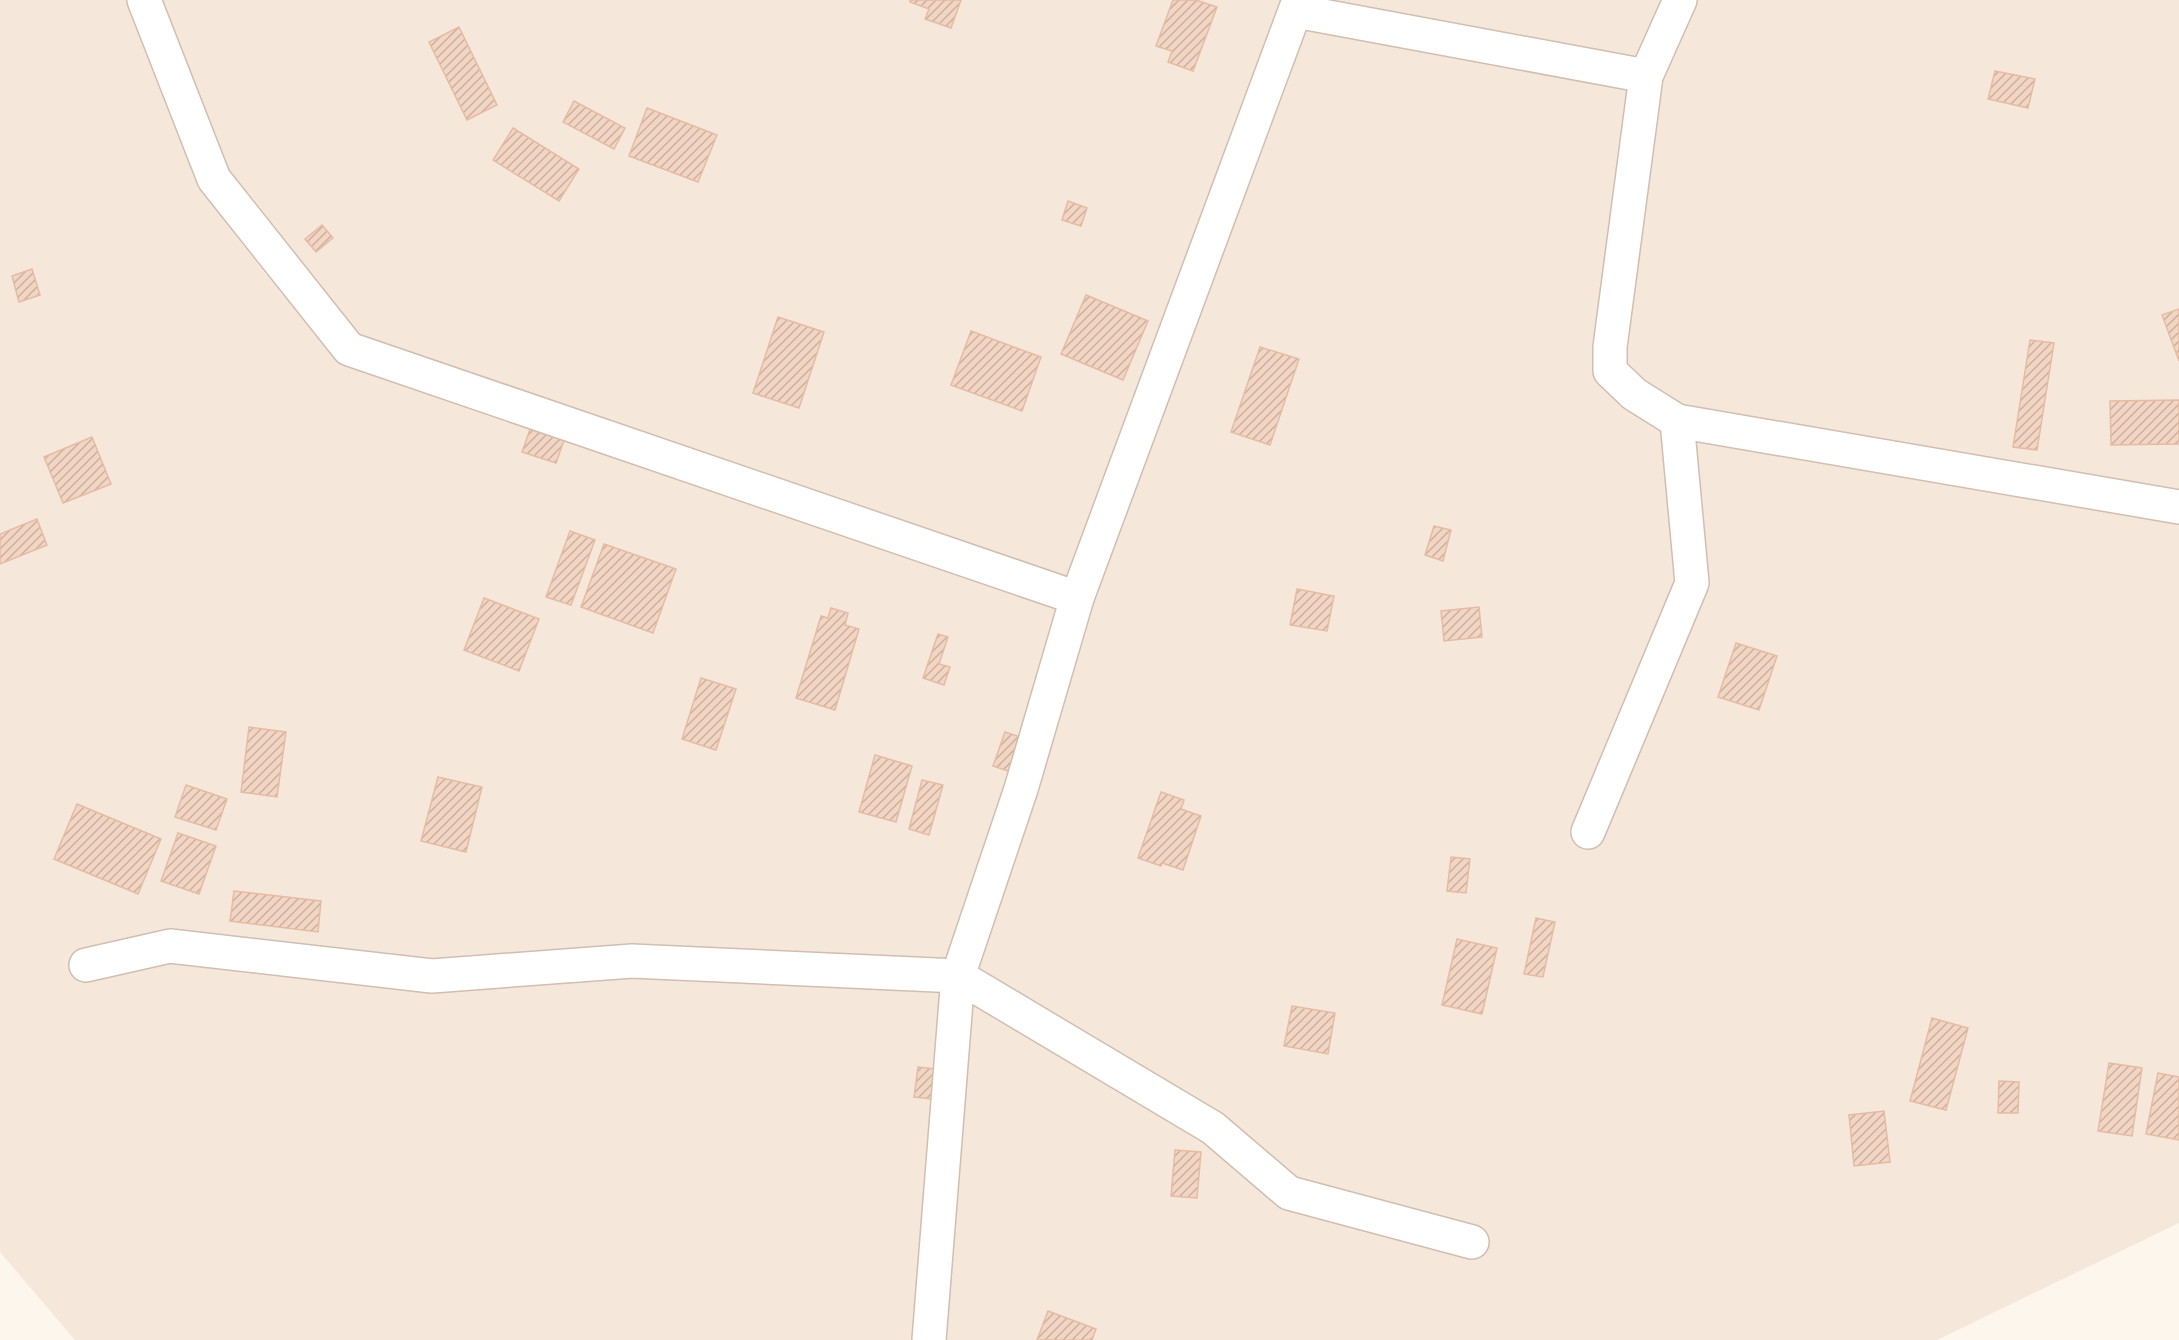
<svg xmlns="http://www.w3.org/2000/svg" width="2179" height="1340" font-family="'Source Sans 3',sans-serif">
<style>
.residential{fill:#f5e8da}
.building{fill:url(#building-hatch);stroke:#e6bba3;stroke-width:1.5}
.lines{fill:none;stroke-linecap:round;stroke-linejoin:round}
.minor-casing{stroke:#d1beb0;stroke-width:36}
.minor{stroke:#fff;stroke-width:33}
</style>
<defs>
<pattern id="building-hatch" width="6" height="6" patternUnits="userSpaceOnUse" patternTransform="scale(1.5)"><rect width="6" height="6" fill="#f3d5c3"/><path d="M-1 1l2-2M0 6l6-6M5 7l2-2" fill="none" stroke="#cab0a1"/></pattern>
</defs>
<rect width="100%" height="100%" fill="#fdf6ec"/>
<!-- residential -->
<path class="residential" d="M0 0H2179V1223L1937 1340H75L0 1252Z"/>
<!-- building -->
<g class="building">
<path d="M910 0H961L951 28 925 19 929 9 910 2Z"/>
<path d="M1173 0H1196L1217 7 1193 71 1168 62 1172 51 1156 46Z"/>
<path d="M459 27 497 105 467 120 429 42Z"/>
<path d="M1995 71 2035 79 2028 108 1988 99Z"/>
<path d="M574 101 625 128 614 149 563 122Z"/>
<path d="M647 108 717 135 698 182 629 156Z"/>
<path d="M513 128 579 169 559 201 493 160Z"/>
<path d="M1068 201 1087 208 1081 226 1062 220Z"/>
<path d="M322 225 333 238 316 252 305 239Z"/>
<path d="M32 269 40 295 19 302 12 276Z"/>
<path d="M1086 295 1148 321 1123 380 1061 354Z"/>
<path d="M2179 309V361L2162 315Z"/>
<path d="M778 317 824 332 799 408 753 393Z"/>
<path d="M971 331 1041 357 1022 411 951 385Z"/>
<path d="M2030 340 2054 343 2037 450 2013 447Z"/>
<path d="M1260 347 1299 359 1270 445 1231 432Z"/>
<path d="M2179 400V444L2111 445 2110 401Z"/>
<path d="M534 418 568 429 556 463 522 452Z"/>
<path d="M92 437 111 484 63 503 44 457Z"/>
<path d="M37 519 47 545 0 564V534Z"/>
<path d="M1434 526 1451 530 1443 561 1425 555Z"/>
<path d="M570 531 595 540 571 605 546 597Z"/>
<path d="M604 544 676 569 653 633 581 607Z"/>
<path d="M1297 589 1334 596 1327 631 1290 625Z"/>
<path d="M484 598 539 619 519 671 464 650Z"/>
<path d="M1479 607 1482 637 1444 641 1441 611Z"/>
<path d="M831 608 848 613 845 625 859 629 835 710 796 698 821 616 828 618Z"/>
<path d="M938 634 948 637 939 664 950 667 944 685 923 678Z"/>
<path d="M1736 643 1777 656 1759 710 1718 697Z"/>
<path d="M701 678 736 689 716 750 682 739Z"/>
<path d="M249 727 286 732 277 797 241 792Z"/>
<path d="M1005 732 1026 739 1014 773 993 766Z"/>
<path d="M875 755 912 766 896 822 859 812Z"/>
<path d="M438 777 482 787 466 852 421 841Z"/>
<path d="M922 780 943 785 929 835 909 829Z"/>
<path d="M186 785 227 799 216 830 175 817Z"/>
<path d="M1161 792 1184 800 1181 809 1201 816 1183 870 1162 863 1161 866 1138 858Z"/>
<path d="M77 804 161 839 138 894 54 859Z"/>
<path d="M178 833 216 846 199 894 161 881Z"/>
<path d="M1451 857 1470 859 1466 893 1447 891Z"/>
<path d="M234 891 321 901 318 932 230 921Z"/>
<path d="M1536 918 1555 922 1543 977 1524 974Z"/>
<path d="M1457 939 1497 948 1482 1014 1442 1005Z"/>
<path d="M1292 1006 1335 1013 1328 1054 1284 1046Z"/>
<path d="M1932 1018 1968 1028 1946 1110 1910 1101Z"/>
<path d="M2109 1063 2142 1068 2132 1136 2098 1131Z"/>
<path d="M918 1067 944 1070 941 1100 914 1097Z"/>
<path d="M2158 1073 2179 1077V1140L2146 1134Z"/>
<path d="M1999 1081 2019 1082 2018 1113H1998Z"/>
<path d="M1884 1111 1890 1162 1854 1166 1849 1115Z"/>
<path d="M1175 1150 1201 1152 1197 1198 1171 1196Z"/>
<path d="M1048 1311 1096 1329 1092 1340H1037Z"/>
</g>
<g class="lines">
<defs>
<g id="minor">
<path d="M144 0 214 179 349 349 1077 598"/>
<path d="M1296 11 1646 76"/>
<path d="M1677 421 1634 394 1610 371V347L1646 76 1680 0"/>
<path d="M1588 832 1692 583 1677 421 2179 507"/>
<path d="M86 965 170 946 432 976 632 961 958 976 1021 789 1077 598 1299 0"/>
<path d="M929 1340 958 976 1213 1128 1289 1193 1472 1242"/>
</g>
</defs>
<!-- minor casing -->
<use href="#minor" class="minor-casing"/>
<!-- minor -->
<use href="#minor" class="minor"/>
</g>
</svg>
